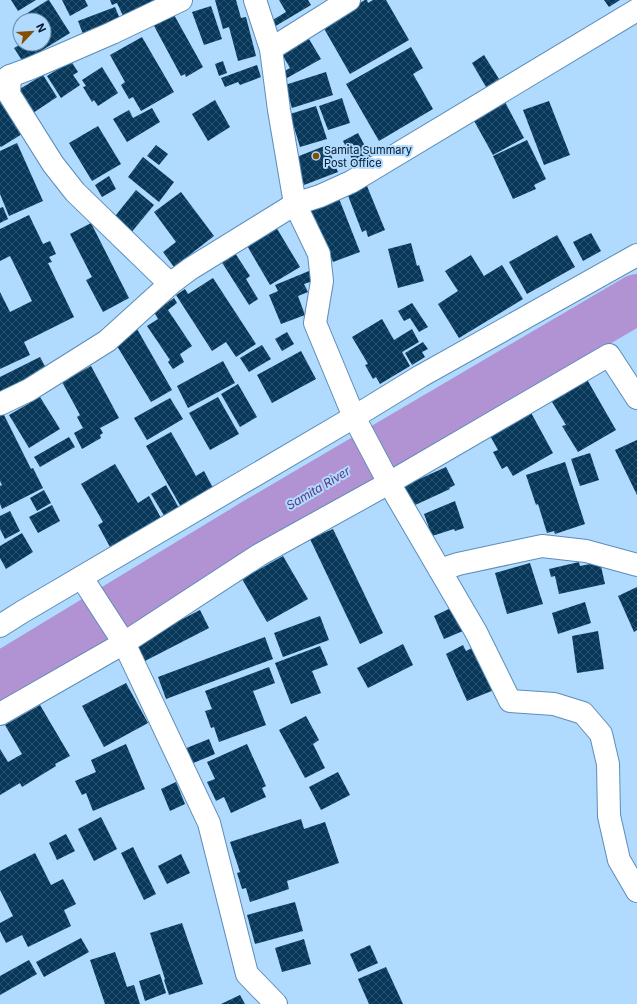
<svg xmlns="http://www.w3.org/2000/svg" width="637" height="1004" font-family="Inter,sans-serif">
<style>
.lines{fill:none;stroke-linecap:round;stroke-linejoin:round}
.river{stroke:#b193d3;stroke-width:50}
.building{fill:url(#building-cross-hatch)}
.minor-casing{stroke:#5c8db8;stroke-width:24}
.minor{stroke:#fff;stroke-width:22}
.poi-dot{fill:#864e00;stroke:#b0dafe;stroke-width:1.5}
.labels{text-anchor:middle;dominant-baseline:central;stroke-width:4;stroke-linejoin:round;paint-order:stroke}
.poi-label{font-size:11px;fill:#041828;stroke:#b0dafe;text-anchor:start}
.water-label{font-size:12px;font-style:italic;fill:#5d3682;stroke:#b0dafe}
</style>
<defs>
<pattern id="building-cross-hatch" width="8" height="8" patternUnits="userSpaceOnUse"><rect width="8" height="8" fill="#073759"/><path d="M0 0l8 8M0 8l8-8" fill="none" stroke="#2a516d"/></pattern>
</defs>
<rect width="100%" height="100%" fill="#b0dafe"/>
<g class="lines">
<!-- river -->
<path class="river" d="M0 678 254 524 637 299"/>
</g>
<!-- building -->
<g class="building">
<path d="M11 0H36L18 11Z"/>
<path d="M48 0H49L70 33 23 62 14 48 21 44H44V20H23L21 17Z"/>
<path d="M62 0H85L88 6 70 16Z"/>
<path d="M110 0H153L155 3 124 18 117 3 112 5Z"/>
<path d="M215 0H236L241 18 246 17 256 56 238 61 229 27 223 29Z"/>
<path d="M279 0H308L311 5 274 27 271 21 286 12Z"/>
<path d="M365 0H367L368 3 373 0H386L409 40 350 74 322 25Z"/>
<path d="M604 0H620L609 7Z"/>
<path d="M211 6 222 39 204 45 192 12Z"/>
<path d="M115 7 120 19 83 34 78 21Z"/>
<path d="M173 13 203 67 186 77 185 74 181 76 153 24Z"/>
<path d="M306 34 321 59 287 78 283 72 290 68 279 49Z"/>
<path d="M142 37 174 92 141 111 133 97 129 99 121 85 125 82 110 55Z"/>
<path d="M411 47 423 68 413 74 433 109 379 141 346 84Z"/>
<path d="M484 55 499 79 486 87 472 63Z"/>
<path d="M71 61 78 72 73 75 80 85 61 98 47 76Z"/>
<path d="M223 61 227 73 219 76 215 64Z"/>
<path d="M257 65 261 77 240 85 238 82 225 87 221 78Z"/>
<path d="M102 67 118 93 98 106 94 100 92 102 83 87 86 86 82 80Z"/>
<path d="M326 72 333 95 292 108 285 85Z"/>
<path d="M43 75 57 97 33 113 18 90Z"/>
<path d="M0 95 22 134 1 147 0 146Z"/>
<path d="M342 98 350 123 328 130 319 106Z"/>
<path d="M215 100 230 127 208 141 192 114Z"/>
<path d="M549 101 570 155 544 165 523 110Z"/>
<path d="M505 102 524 138 493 155 473 119Z"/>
<path d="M316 106 327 139 300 147 290 114Z"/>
<path d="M152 108 160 122 127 142 113 119 129 110 133 118Z"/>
<path d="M98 126 121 164 92 181 69 143Z"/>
<path d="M358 133 372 159 356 167 343 141Z"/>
<path d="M527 140 546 179 534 185 536 189 513 199 493 156Z"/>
<path d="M17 143 43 201 9 216 0 194V151Z"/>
<path d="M156 145 168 154 159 165 147 156Z"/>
<path d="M327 145 338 172 304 185 294 158Z"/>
<path d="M143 157 174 182 159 202 128 177Z"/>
<path d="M109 176 116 189 102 197 95 185Z"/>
<path d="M367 186 385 230 368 237 366 230 362 232 347 193Z"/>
<path d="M136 190 154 205 130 234 112 220Z"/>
<path d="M181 192 214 236 174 267 163 252 176 242 154 212Z"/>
<path d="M338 196 360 252 333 262 308 207Z"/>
<path d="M3 207 8 219 0 223V208Z"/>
<path d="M29 215 43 244 50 241 56 254 49 257 52 262 48 263 74 317 24 342 30 355 0 369V292L10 312 32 301 10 256 0 261V229Z"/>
<path d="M91 223 129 298 103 312 86 280 92 277 70 234Z"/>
<path d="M276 227 300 267 270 285 246 244Z"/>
<path d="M591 233 601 251 583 261 573 242Z"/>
<path d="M557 235 575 267 527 294 509 262Z"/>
<path d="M411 243 417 266 419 265 424 281 398 288 388 249Z"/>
<path d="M235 253 250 276 246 279 258 299 249 305 221 261Z"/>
<path d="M471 255 484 276 502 265 523 299 459 338 438 304 458 291 445 271Z"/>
<path d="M309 271 313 281 304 284 308 292 298 296 305 315 281 324 269 295 278 291 275 285Z"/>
<path d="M213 278 256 344 236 357 226 342 212 351 176 295 185 289 188 294Z"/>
<path d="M174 298 177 303 168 310 192 346 180 354 184 362 173 369 168 362 170 360 147 326 158 319 154 312Z"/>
<path d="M412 303 428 327 419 332 410 318 404 321 398 311Z"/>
<path d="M382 319 394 340 412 329 419 342 402 352 410 366 380 384 376 377 373 379 365 365 368 364 352 337Z"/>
<path d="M137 329 172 390 151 402 117 346 122 343 120 339Z"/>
<path d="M287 332 294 344 282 351 275 339Z"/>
<path d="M423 342 428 349 422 352 425 357 412 365 405 353Z"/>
<path d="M262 345 271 359 249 372 240 358Z"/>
<path d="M301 351 316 379 272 403 257 375Z"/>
<path d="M40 357 47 370 0 393V377Z"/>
<path d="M223 361 235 383 188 408 177 386Z"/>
<path d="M91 366 119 418 100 428 103 433 100 435 101 438 82 449 74 433 83 428 77 417 80 415 62 382Z"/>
<path d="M585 376 616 430 578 452 562 426 566 425 549 397Z"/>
<path d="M238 384 257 417 240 427 221 394Z"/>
<path d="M40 397 60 429 29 448 9 415Z"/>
<path d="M218 397 239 434 210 450 189 413Z"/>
<path d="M170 398 183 419 147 440 134 418Z"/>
<path d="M529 409 553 453 513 476 507 466 502 469 493 452 498 450 488 432Z"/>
<path d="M3 413 31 469 33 468 43 488 2 509 0 504V486L2 485 0 481V414Z"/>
<path d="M171 432 196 476 204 471 213 488 181 507 146 446Z"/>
<path d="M69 437 75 447 40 467 34 457Z"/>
<path d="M637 440V495L615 450Z"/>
<path d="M590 453 599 480 580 486 571 459Z"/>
<path d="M565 462 585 524 555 534 554 531 547 533 538 504 536 505 526 475Z"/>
<path d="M115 464 138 503 149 496 161 518 110 547 98 525 103 522 81 484Z"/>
<path d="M446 467 455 485 449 488 450 489 413 506 404 486Z"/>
<path d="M166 485 179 508 165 517 151 494Z"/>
<path d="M44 490 51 503 37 511 30 498Z"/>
<path d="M455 501 464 528 455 531 454 529 432 536 424 514Z"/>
<path d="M52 505 60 521 38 533 29 517Z"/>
<path d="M10 511 20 531 5 539 0 529V516Z"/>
<path d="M333 529 383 633 360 644 310 539Z"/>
<path d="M22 533 33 552 6 569 0 558V546Z"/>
<path d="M283 556 308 599 267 622 242 579Z"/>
<path d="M579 562 580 566 600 562 605 584 559 594 555 576 551 577 549 569Z"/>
<path d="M530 563 543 604 507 614 495 573Z"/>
<path d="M637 587V630L634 632 618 596Z"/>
<path d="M585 602 591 623 558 634 552 613Z"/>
<path d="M453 607 463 631 444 639 434 616Z"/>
<path d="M200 610 209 628 145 661 136 643Z"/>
<path d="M320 616 329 640 283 657 274 633Z"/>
<path d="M598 631 604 669 577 673 572 636Z"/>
<path d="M265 637 273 659 166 699 158 677Z"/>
<path d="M403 644 413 665 368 688 357 668Z"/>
<path d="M463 645 466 651 474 647 494 690 467 701 446 654Z"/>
<path d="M320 646 328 665 312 671 321 693 291 704 275 663Z"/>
<path d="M269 667 275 683 253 691 266 725 219 742 214 727 211 728 205 711 212 709 205 691Z"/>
<path d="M126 683 148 723 104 747 82 706Z"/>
<path d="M40 705 70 756 55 764 56 766 22 787 20 783 0 795V749L8 762 22 754 5 725Z"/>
<path d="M306 716 319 740 313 744 325 768 305 778 279 730Z"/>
<path d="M209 739 215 754 191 764 184 749Z"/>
<path d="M126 744 145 789 93 811 86 793 82 795 75 781 96 772 91 760Z"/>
<path d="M247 744 266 786 262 788 266 797 231 813 224 797 216 801 207 782 215 779 207 762Z"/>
<path d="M338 772 350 795 321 810 309 787Z"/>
<path d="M176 782 185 804 170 811 161 789Z"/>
<path d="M101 817 117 849 94 861 78 829Z"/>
<path d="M301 819 304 829 325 822 339 863 287 881 289 889 250 902 246 888 242 889 237 873 240 872 230 842Z"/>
<path d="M66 834 75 851 57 860 49 843Z"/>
<path d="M133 847 156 894 144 900 121 853Z"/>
<path d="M35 853 51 885 63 879 76 904 64 910 71 926 28 947 22 935 6 943 0 931V923L13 916 0 890V871Z"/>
<path d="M181 854 190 873 167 884 158 866Z"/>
<path d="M295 902 303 931 255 944 247 915Z"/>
<path d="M182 923 203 984 169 995 164 980 165 979 150 933Z"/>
<path d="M81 938 89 952 44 977 36 962Z"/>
<path d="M304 939 311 964 282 972 275 948Z"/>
<path d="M370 945 378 963 358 972 350 954Z"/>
<path d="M115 952 127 987 134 985 140 1004H105L90 960Z"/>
<path d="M29 960 37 974 0 995V976Z"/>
<path d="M386 967 403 1004H369L358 979Z"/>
<path d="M160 974 166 993 145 1001 139 981Z"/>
<path d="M240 995 245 1004H221Z"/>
</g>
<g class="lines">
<defs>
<g id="minor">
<path d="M255 0 271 49 279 110 295 204 319 254 322 281 315 323 354 417 389 483 476 632 510 701 554 704 583 713 601 734 608 764 609 816 619 860 637 891"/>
<path d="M271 49 349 0"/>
<path d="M10 76 9 94 53 164 75 192 170 284"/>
<path d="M0 83 10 76 29 69 112 33 181 0"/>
<path d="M0 404 29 390 107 341 170 284 190 269 295 204 320 196 351 182 637 10"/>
<path d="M440 570 458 564 542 546 586 551 637 565"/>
<path d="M82 578 124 643 209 823 247 974 276 1004"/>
<path d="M0 626 22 612 354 417 421 376 637 255"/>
<path d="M0 714 124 643 259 555 389 483 609 355 637 398"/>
</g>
</defs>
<!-- minor casing -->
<use href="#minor" class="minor-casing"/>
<!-- minor -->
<use href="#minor" class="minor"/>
</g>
<!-- markers -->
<circle class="poi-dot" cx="316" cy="156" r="4"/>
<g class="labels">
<!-- poi labels -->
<g class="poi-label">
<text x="324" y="150">Samita Summary<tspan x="324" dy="13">Post Office</tspan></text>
</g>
<!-- water labels -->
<g class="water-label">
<text transform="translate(318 488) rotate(-31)">Samita River</text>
</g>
</g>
<!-- north arrow -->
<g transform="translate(32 32) rotate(65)"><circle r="19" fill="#b0dafe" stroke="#6b8ca8"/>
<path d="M0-3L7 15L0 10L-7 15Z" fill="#864e00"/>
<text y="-6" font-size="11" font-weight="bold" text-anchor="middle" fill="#041828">N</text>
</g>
</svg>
